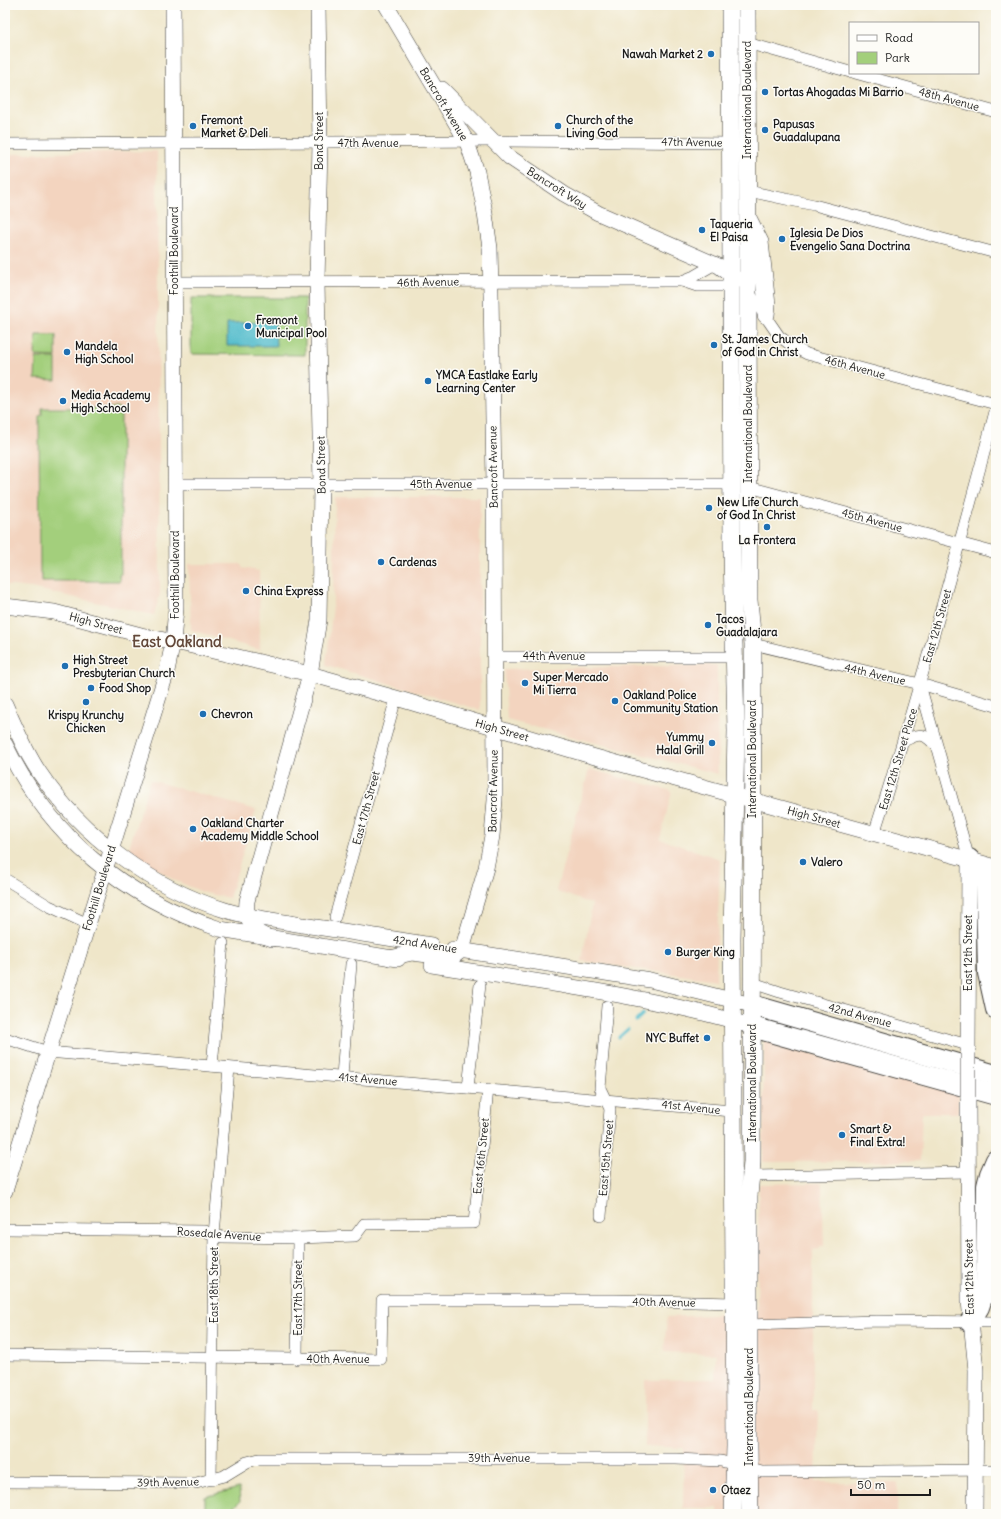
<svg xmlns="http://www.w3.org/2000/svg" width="1001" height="1519" font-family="Delius,sans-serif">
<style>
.built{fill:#f3d4bf}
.green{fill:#a3cf7b;stroke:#60764c}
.water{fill:#4ebaca;stroke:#356b73}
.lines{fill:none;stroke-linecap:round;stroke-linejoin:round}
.stream{stroke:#4ebaca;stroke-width:3}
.street-casing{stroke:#3c3a36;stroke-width:12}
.secondary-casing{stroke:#3c3a36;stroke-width:16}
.primary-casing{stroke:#3c3a36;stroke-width:18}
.highway-casing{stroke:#3c3a36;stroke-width:22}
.street{stroke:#fff;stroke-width:11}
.secondary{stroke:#fff;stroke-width:15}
.primary{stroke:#fff;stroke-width:17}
.highway{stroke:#fff;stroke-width:20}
.secondary-bridge-casing{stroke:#3c3a36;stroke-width:16;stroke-linecap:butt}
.secondary-bridge{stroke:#fff;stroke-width:15}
.poi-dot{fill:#1f6fb2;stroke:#fdfcf7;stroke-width:1.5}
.labels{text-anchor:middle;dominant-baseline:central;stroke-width:3;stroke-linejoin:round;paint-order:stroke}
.poi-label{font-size:11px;font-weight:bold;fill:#1c1c1c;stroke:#fdfcf7;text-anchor:start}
.street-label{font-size:11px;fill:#1c1c1c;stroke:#fdfcf7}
.district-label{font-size:15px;font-weight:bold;fill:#63483a;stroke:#fdfcf7}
</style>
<rect width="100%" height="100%" fill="#fdfcf7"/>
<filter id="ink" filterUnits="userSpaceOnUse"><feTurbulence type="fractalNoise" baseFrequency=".025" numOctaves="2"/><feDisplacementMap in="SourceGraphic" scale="8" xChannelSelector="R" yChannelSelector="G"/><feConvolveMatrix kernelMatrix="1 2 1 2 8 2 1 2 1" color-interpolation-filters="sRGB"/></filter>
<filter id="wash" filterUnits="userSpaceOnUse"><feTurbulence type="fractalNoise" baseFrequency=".012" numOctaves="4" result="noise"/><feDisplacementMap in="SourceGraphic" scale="16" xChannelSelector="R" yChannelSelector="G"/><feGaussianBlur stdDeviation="0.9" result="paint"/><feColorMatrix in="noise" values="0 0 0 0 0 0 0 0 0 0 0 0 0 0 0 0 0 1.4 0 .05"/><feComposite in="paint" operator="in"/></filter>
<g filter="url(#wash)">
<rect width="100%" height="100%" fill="#efe6c9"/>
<!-- built -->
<g class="built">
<path d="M157 151 160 594 154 615 31 588 5 585V154Z"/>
<path d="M335 497H480V710L326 665 333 606Z"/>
<path d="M189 564H242V568L259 571 260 650 191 630Z"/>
<path d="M717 665 718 774 507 720 504 669Z"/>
<path d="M589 769 672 791 660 839 720 859 716 980 582 961 592 904 556 891Z"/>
<path d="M150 780 256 810 229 898 205 893 174 880 130 852 129 848Z"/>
<path d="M764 1039 959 1095 958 1113H922L920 1161 763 1162Z"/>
<path d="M822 1183 824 1246H820V1249L813 1250V1410H818L816 1482 898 1483 897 1514H718V1508H683L684 1448 645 1446V1380L715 1379 716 1354 664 1352 667 1317 757 1313 759 1184Z"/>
</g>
<!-- green -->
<g class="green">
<path d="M191 298H305V355L191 354Z"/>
<path d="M36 335H56V357L35 356Z"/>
<path d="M36 358H56V380L35 379Z"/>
<path d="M42 408H119V415H121V574L119 575 120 581H42V575L40 574 39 416 42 415Z"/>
<path d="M239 1488 240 1502C226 1513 222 1514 205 1514V1497Z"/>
</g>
<!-- water -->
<path class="water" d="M275 322 276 346H227V323Z"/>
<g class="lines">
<!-- stream -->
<g class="stream">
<path d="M636 1021 643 1014"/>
<path d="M619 1037 628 1029"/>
</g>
</g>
</g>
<g filter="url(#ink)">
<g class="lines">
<defs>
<g id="street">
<path d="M747 43 850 72"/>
<path d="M855 73 996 112"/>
<path d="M5 144 493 141 731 143"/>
<path d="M748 191 814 205 996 253"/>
<path d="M682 281 697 286H732"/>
<path d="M173 282 682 281 694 276 715 264"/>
<path d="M748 291 779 336 792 346 807 354 996 404"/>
<path d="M175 484H732"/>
<path d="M749 487 996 553"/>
<path d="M753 644 920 684 996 706"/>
<path d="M493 657H735"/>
<path d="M920 685 969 859"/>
<path d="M904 741C921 732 924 733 937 747"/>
<path d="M874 834C919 693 958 551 996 408"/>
<path d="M5 879 49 906 88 924"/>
<path d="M335 917 396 698"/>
<path d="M753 983 780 992 968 1045"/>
<path d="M5 1038 48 1052 732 1111"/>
<path d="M212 1066 223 943"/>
<path d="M342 1076 351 964"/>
<path d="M468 1087 480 985"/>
<path d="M751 1176 968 1172"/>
<path d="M601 1216 610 1109 600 1088 607 1006"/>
<path d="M5 1229 204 1231 222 1237 298 1238 355 1236 364 1224 474 1223 488 1089"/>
<path d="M749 1325 876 1321 996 1322"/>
<path d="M5 1355 381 1359 382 1300H615L733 1303"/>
<path d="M297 1359 298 1238"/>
<path d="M211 1480 214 1234 229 1068"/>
<path d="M5 1482 196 1483 224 1476 247 1462 259 1459H676L721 1461 762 1472 996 1470"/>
</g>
<g id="secondary">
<path d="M386 5 467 142 477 172 484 207 490 248 491 294 494 484 495 800 492 836 486 868 462 950 452 958 412 953 390 958"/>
<path d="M442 89 509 157 564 194 598 213 719 266 738 280"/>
<path d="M5 606 54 612 141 635 188 645 310 674 396 698 588 755 996 867"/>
<path d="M5 704C15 727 25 751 39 772 81 835 152 888 225 910 250 918 277 920 302 925 345 931 388 938 431 945"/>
<path d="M5 744C49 836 124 898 220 929L398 959"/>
<path d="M272 939C252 932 245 922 247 901L310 674 319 620 321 485 317 283 320 143 318 5"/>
<path d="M453 949 650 980 744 1003"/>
<path d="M432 965C536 982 642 994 744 1024"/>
<path d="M968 1054 969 859"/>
<path d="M968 1097 969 1301 976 1370 975 1514"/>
<path d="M5 1191 167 671 173 642 176 608 173 5"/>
</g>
<g id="primary">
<path d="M730 5 732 552 736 731 732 938 735 1446 733 1514"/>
<path d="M747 5 749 600 753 644 752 1162 749 1196V1446L750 1514"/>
<path d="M749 220 760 242 767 305 766 315"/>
</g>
<g id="highway">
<path d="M969 859 983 874 986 885 988 973 996 1009"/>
<path d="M752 1005 996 1075"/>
<path d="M752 1027 996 1095"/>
<path d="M970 1322 979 1307 986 1286 987 1186 990 1174 996 1160"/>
</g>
</defs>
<!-- street casing -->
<use href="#street" class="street-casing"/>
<!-- secondary casing -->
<use href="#secondary" class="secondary-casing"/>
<!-- primary casing -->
<use href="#primary" class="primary-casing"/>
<!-- highway casing -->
<use href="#highway" class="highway-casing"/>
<!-- street -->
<use href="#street" class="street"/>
<!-- secondary -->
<use href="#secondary" class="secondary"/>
<!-- primary -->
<use href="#primary" class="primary"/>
<!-- highway -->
<use href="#highway" class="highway"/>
<defs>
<path id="secondary-bridge" d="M968 1097V1054"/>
</defs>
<!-- secondary-bridge casing -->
<use href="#secondary-bridge" class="secondary-bridge-casing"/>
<!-- secondary-bridge -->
<use href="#secondary-bridge" class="secondary-bridge"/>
</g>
</g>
<!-- markers -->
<g class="poi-dot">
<circle cx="711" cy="54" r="4"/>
<circle cx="765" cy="92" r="4"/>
<circle cx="193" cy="126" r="4"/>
<circle cx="558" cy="126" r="4"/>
<circle cx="765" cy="130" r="4"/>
<circle cx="702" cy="230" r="4"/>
<circle cx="782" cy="239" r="4"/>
<circle cx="248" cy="326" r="4"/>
<circle cx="714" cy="345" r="4"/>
<circle cx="67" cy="352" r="4"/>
<circle cx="428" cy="381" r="4"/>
<circle cx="63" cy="401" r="4"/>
<circle cx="709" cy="508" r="4"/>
<circle cx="767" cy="527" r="4"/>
<circle cx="381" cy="562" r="4"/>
<circle cx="246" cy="591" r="4"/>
<circle cx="708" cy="625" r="4"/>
<circle cx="65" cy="666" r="4"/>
<circle cx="525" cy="683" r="4"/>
<circle cx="91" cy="688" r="4"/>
<circle cx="615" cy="701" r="4"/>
<circle cx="86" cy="702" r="4"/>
<circle cx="203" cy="714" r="4"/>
<circle cx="712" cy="743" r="4"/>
<circle cx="193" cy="829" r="4"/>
<circle cx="803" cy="862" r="4"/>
<circle cx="668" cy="952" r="4"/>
<circle cx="707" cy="1038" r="4"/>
<circle cx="842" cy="1135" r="4"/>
<circle cx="713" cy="1490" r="4"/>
</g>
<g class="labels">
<!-- poi labels -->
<g class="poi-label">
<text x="703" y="54" text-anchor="end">Nawah Market 2</text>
<text x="773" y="92">Tortas Ahogadas Mi Barrio</text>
<text x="201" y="120">Fremont<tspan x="201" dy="13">Market &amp; Deli</tspan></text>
<text x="566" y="120">Church of the<tspan x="566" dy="13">Living God</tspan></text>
<text x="773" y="124">Papusas<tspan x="773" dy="13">Guadalupana</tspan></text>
<text x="710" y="224">Taqueria<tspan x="710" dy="13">El Paisa</tspan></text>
<text x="790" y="233">Iglesia De Dios<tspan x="790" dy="13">Evengelio Sana Doctrina</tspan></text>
<text x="256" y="320">Fremont<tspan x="256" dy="13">Municipal Pool</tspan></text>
<text x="722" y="339">St. James Church<tspan x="722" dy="13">of God in Christ</tspan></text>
<text x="75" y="346">Mandela<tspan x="75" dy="13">High School</tspan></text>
<text x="436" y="375">YMCA Eastlake Early<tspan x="436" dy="13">Learning Center</tspan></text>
<text x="71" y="395">Media Academy<tspan x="71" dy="13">High School</tspan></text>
<text x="717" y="502">New Life Church<tspan x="717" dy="13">of God In Christ</tspan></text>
<text x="767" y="540" text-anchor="middle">La Frontera</text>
<text x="389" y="562">Cardenas</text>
<text x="254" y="591">China Express</text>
<text x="716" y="619">Tacos<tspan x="716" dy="13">Guadalajara</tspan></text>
<text x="73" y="660">High Street<tspan x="73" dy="13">Presbyterian Church</tspan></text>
<text x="533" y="677">Super Mercado<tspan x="533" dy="13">Mi Tierra</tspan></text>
<text x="99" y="688">Food Shop</text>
<text x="623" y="695">Oakland Police<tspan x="623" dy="13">Community Station</tspan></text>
<text x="211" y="714">Chevron</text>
<text x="86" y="715" text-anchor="middle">Krispy Krunchy<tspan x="86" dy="13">Chicken</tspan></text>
<text x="704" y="737" text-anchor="end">Yummy<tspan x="704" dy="13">Halal Grill</tspan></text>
<text x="201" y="823">Oakland Charter<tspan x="201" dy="13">Academy Middle School</tspan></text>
<text x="811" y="862">Valero</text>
<text x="676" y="952">Burger King</text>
<text x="699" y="1038" text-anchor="end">NYC Buffet</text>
<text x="850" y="1129">Smart &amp;<tspan x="850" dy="13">Final Extra!</tspan></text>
<text x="721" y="1490">Otaez</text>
</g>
<!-- street labels -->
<g class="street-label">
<text transform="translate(949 99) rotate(15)">48th Avenue</text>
<text transform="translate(747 100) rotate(-90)">International Boulevard</text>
<text transform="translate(444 104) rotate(59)">Bancroft Avenue</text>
<text transform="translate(319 141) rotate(-90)">Bond Street</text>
<text transform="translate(692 142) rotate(1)">47th Avenue</text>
<text x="368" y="143">47th Avenue</text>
<text transform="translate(557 188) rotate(32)">Bancroft Way</text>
<text transform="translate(174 251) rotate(-90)">Foothill Boulevard</text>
<text transform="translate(428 282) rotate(-1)">46th Avenue</text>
<text transform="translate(855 367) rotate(15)">46th Avenue</text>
<text transform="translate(748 424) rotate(-90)">International Boulevard</text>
<text transform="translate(321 465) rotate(-91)">Bond Street</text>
<text transform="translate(493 467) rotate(-91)">Bancroft Avenue</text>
<text x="441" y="484">45th Avenue</text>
<text transform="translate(872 520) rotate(15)">45th Avenue</text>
<text transform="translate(175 575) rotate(-90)">Foothill Boulevard</text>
<text transform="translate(96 623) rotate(15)">High Street</text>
<text transform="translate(937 626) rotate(-74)">East 12th Street</text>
<text x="554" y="656">44th Avenue</text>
<text transform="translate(875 674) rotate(13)">44th Avenue</text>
<text transform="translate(502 730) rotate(16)">High Street</text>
<text transform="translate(752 759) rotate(-90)">International Boulevard</text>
<text transform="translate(898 759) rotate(-73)">East 12th Street Place</text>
<text transform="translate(493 791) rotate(-89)">Bancroft Avenue</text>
<text transform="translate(366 808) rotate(-75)">East 17th Street</text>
<text transform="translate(814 817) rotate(15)">High Street</text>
<text transform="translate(99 888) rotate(-73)">Foothill Boulevard</text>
<text transform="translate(425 944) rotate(9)">42nd Avenue</text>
<text transform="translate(968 953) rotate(-90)">East 12th Street</text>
<text transform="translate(860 1015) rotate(15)">42nd Avenue</text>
<text transform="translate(368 1079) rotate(5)">41st Avenue</text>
<text transform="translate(752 1083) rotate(-90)">International Boulevard</text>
<text transform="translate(691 1107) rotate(6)">41st Avenue</text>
<text transform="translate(481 1156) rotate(-84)">East 16th Street</text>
<text transform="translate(606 1158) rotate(-85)">East 15th Street</text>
<text transform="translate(219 1234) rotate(4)">Rosedale Avenue</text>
<text transform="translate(969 1277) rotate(-91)">East 12th Street</text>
<text transform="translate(214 1285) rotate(-90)">East 18th Street</text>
<text transform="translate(298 1298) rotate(-90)">East 17th Street</text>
<text transform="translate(664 1302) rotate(1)">40th Avenue</text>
<text x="338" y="1359">40th Avenue</text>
<text transform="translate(749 1407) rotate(-90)">International Boulevard</text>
<text x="499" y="1458">39th Avenue</text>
<text transform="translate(168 1482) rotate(-1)">39th Avenue</text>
</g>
<!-- district labels -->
<g class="district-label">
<text x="177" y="641">East Oakland</text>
</g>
</g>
<!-- margin -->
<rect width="1001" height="1519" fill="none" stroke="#fdfcf7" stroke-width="20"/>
<!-- legend -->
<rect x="849" y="22" width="130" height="52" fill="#fdfcf7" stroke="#a3a29f"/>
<rect x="857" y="35" width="20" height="6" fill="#ffffff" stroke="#a3a29f"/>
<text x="885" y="42" font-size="12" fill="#1c1c1c">Road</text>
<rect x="857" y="52" width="20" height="12" fill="#a3cf7b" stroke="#a3a29f"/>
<text x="885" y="62" font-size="12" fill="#1c1c1c">Park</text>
<!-- scale -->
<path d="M851 1489v6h79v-6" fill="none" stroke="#1c1c1c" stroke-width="2"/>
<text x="857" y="1489" font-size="12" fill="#1c1c1c" stroke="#fdfcf7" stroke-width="3" paint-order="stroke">50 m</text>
</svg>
